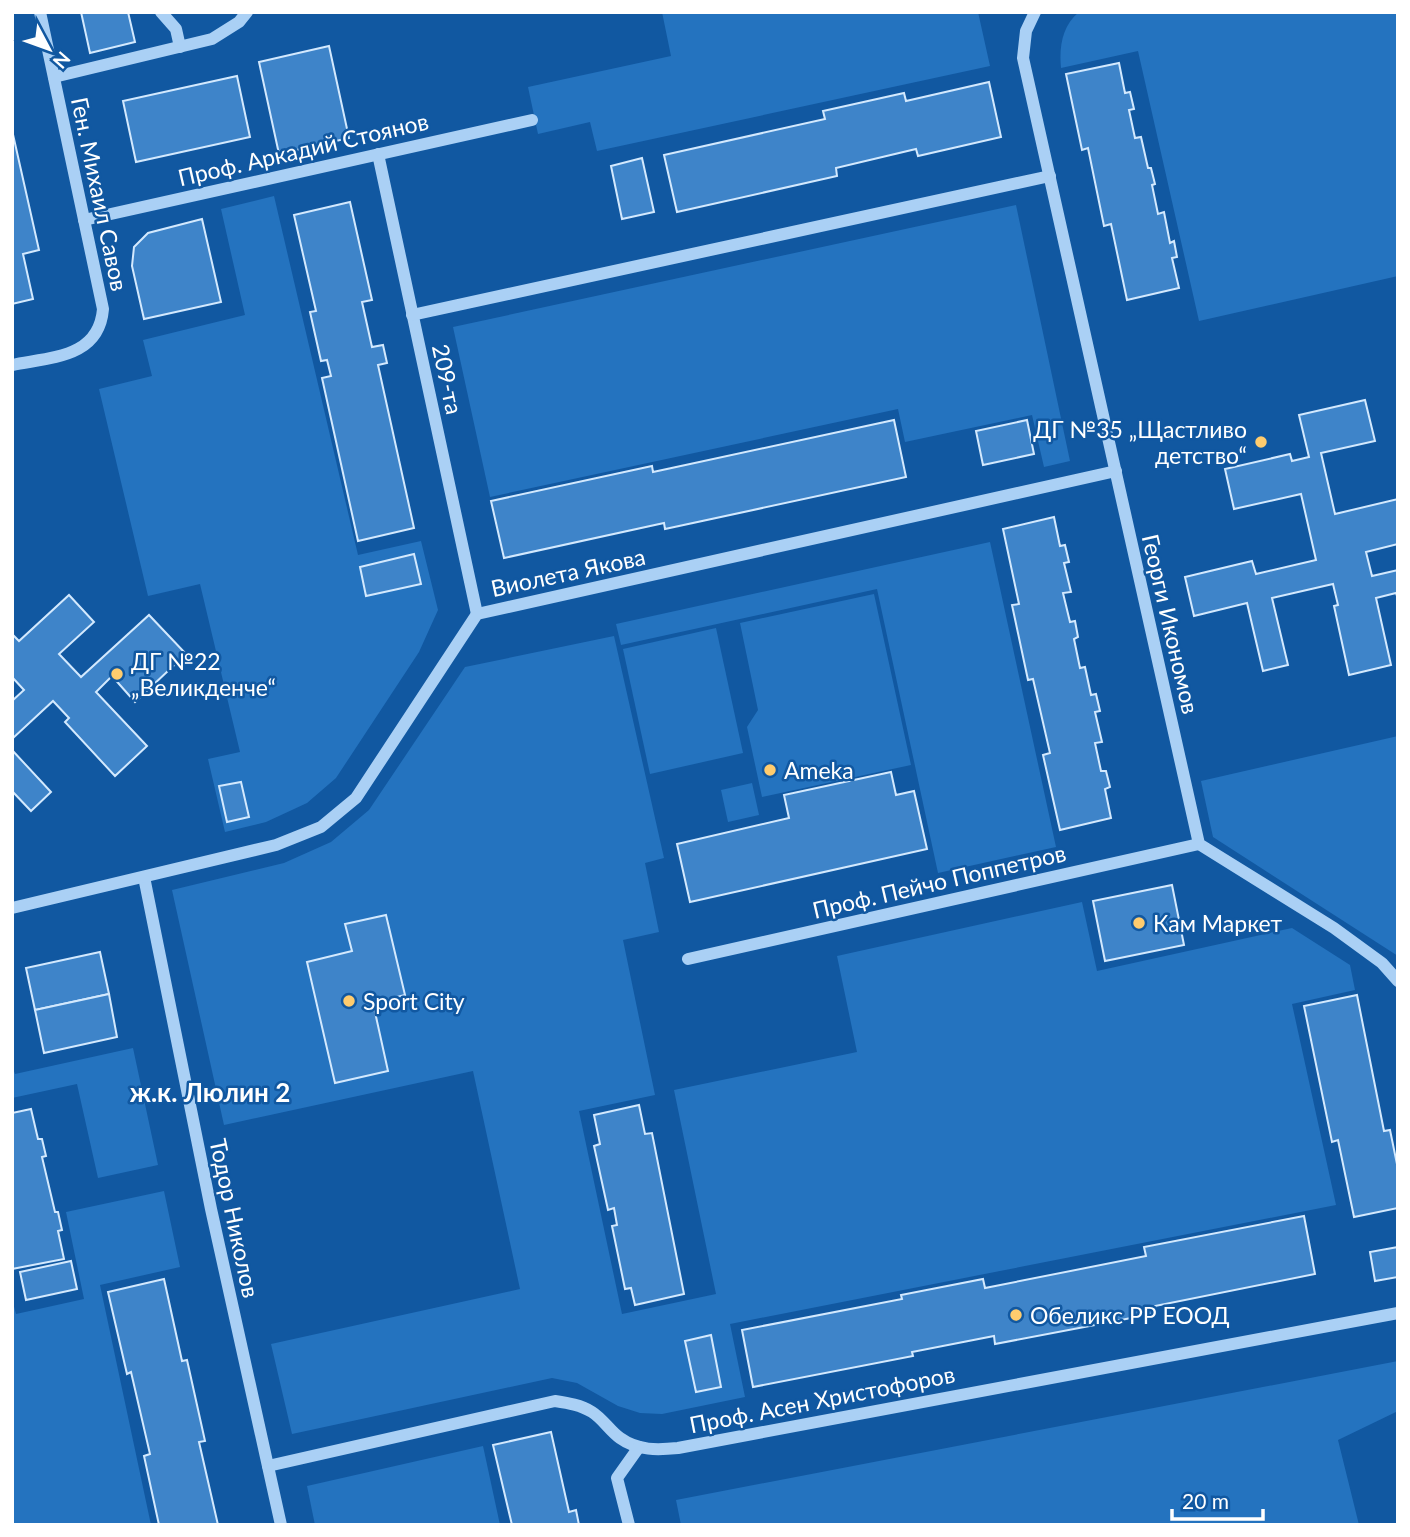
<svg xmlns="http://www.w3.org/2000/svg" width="1410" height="1537" font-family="Lato,sans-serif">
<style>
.green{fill:#2473bf}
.building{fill:#3e84c9;stroke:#d3e9fe;stroke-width:2}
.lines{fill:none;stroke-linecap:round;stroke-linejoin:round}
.minor{stroke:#aad0f5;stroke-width:12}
.poi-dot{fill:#ffcc6e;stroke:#1158a1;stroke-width:2.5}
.labels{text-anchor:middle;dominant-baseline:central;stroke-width:5;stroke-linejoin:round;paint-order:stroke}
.street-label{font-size:23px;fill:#fff;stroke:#1158a1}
.poi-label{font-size:23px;fill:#fff;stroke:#1158a1;text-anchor:start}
.quarter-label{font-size:26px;font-weight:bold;fill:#fff;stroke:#1158a1}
</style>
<rect width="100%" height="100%" fill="#1158a1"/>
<!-- green -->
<g class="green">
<path d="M662 12H978L990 66 597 151 590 122 538 134 528 87 671 56Z"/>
<path d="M1079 12H1398V276L1199 321 1138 51 1061 68C1059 47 1062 26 1079 12Z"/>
<path d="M274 196 358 555 421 541 438 610 419 652 336 778 307 803 266 822 225 832 208 759 240 752 200 584 148 596 99 389 152 376 143 340 245 315 221 209Z"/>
<path d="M1016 205 1070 461 1044 467 1032 415 905 442 898 409 490 497 453 327Z"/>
<path d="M990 542 1056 847 938 873 877 589 621 645 616 624Z"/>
<path d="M874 594 911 765 762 797 747 727 758 710 740 623Z"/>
<path d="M716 628 743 753 650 774 623 649Z"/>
<path d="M614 636 664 858 645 863 659 932 623 940 655 1095 579 1111 622 1314 716 1294 674 1090 857 1052 837 956 1082 902 1097 971 1292 928 1350 965 1355 990 1292 1004 1336 1205 730 1324 745 1397 662 1414 640 1413 618 1406 577 1383 552 1378 292 1434 271 1344 520 1289 473 1071 224 1125 172 890 284 863 331 842 369 810 465 667Z"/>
<path d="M1398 736V956L1213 837 1201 781Z"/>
<path d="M752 783 759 815 728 822 721 790Z"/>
<path d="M133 1048 158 1165 98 1178 77 1084 12 1098V1066L15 1074Z"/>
<path d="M164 1191 180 1267 100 1285 151 1525H12V1299L16 1314 84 1299 66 1212Z"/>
<path d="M1398 1361V1411L1338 1440 1359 1525H681L676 1500Z"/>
<path d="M483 1446 500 1525H315L307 1486Z"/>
</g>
<!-- building -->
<g class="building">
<path d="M81 12H128L135 42 90 53Z"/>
<path d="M329 46 349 138 279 154 259 62Z"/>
<path d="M1119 63 1125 93 1130 92 1134 109 1129 110 1135 138 1141 137 1148 168H1151L1155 184 1152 185 1158 214 1164 212 1170 243 1174 241 1177 257 1172 258 1179 288 1127 300 1111 224 1104 226 1088 148 1082 150 1066 74Z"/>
<path d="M237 76 250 137 136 162 123 101Z"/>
<path d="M989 82 1001 137 918 156 916 149 836 168 837 176 677 212 664 155 825 119 823 111 904 93 906 101Z"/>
<path d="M12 130 39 250 23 254 33 299 12 304Z"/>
<path d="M642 158 654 212 622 219 611 166Z"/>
<path d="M350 202 372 300 362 302 372 347 383 345 387 363 378 365 414 528 358 541 322 378 331 376 327 360 321 361 310 312 316 311 294 215Z"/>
<path d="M202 219 221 302 144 319 132 266 134 247 148 233Z"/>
<path d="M1365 400 1375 441 1321 453 1335 514 1398 499V544L1366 552 1372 576 1398 570V599L1396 593 1376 598 1391 665 1349 675 1334 606 1338 605 1333 584 1272 598 1288 665 1263 671 1247 603 1194 616 1185 577 1252 561 1256 574 1316 560 1301 494 1234 509 1225 469 1290 454 1292 461 1309 457 1299 415Z"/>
<path d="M894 420 906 477 665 529 664 523 504 558 491 501 652 466 653 472Z"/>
<path d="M1027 420 1034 454 983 465 976 431Z"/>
<path d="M1054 517 1060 546 1065 545 1069 562 1064 563 1071 592 1063 593 1070 622 1075 621 1078 637 1074 639 1080 668 1085 667 1091 695 1096 694 1100 711 1095 712 1102 742 1095 743 1101 771H1106L1110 787 1105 789 1111 818 1060 830 1043 755 1050 753 1033 679 1028 680 1012 605 1019 604 1003 529Z"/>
<path d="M414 554 421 584 366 596 360 567Z"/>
<path d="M69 595 94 622 59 654 81 677 149 615 186 654 135 702 112 676 96 692 147 746 115 776 65 722 69 718 53 701 12 739V701L24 690 12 677V634L19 641Z"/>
<path d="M12 750 51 792 31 811 12 791Z"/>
<path d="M891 772 896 795 914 791 927 849 690 902 677 844 789 818 784 795Z"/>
<path d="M241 782 249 817 227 822 219 786Z"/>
<path d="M1172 885 1184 945 1105 961 1093 901Z"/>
<path d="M386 915 405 995 373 1003 388 1071 335 1083 307 962 352 951 345 924Z"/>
<path d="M100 952 109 994 35 1010 26 968Z"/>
<path d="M109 994 117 1037 44 1053 35 1010Z"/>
<path d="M1357 995 1384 1131 1390 1130 1398 1169V1208L1354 1217 1338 1140 1332 1142 1304 1006Z"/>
<path d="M639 1105 645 1134 652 1133 684 1294 635 1305 631 1288 625 1289 612 1226 617 1225 614 1208 608 1210 594 1146 600 1144 594 1115Z"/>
<path d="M31 1109 38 1139H42L46 1156 42 1157 55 1212H58L62 1230 58 1231 64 1259 12 1269V1113Z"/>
<path d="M1304 1216 1315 1274 1155 1306 1156 1313 1116 1321 995 1344 994 1336 912 1352 913 1356 753 1387 742 1330 902 1299 901 1295 983 1279 985 1288 1146 1256 1144 1247Z"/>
<path d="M1398 1247V1277L1375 1281 1370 1252Z"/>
<path d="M71 1261 77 1289 26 1300 20 1272Z"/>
<path d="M164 1279 182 1361 187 1360 205 1441 199 1442 218 1525H159L144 1456 150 1454 131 1372 127 1374 108 1292Z"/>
<path d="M711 1335 721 1387 696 1392 685 1341Z"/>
<path d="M551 1432 569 1512 576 1510 579 1525H512L493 1445Z"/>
</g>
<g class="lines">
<!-- minor -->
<g class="minor">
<path d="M161 12 176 29 180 47"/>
<path d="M1035 12 1026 31 1023 58 1199 844 1334 928 1382 963 1398 981"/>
<path d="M54 77 212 39 239 22 247 12"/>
<path d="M378 154 477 614"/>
<path d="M84 220 532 120"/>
<path d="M412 315 1050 176"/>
<path d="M12 365C51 357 99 358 103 309L40 12"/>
<path d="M144 877 211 1209 281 1525"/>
<path d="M12 908 276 845 321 827 356 798 477 614 1116 471"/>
<path d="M688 959 1199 844"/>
<path d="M268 1466 555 1401C568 1403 581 1405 592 1412 603 1419 610 1431 620 1438 638 1451 658 1450 678 1448L1398 1313"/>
<path d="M629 1525 617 1478 639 1447"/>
</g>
</g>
<!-- markers -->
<g class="poi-dot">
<circle cx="1261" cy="442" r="7"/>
<circle cx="117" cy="674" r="7"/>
<circle cx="770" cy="770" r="7"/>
<circle cx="1139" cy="923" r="7"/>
<circle cx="349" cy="1001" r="7"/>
<circle cx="1016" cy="1315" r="7"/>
</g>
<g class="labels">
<!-- street labels -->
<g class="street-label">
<text transform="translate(303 149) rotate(-13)">Проф. Аркадий Стоянов</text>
<text transform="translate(100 194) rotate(78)">Ген. Михаил Савов</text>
<text transform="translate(448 379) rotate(78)">209-та</text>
<text transform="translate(568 572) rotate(-12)">Виолета Якова</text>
<text transform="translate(1171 624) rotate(77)">Георги Икономов</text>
<text transform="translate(939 881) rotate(-13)">Проф. Пейчо Поппетров</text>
<text transform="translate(235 1218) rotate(78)">Тодор Николов</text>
<text transform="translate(822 1399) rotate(-11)">Проф. Асен Христофоров</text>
</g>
<!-- poi labels -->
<g class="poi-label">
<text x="1247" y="429" text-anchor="end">ДГ №35 „Щастливо<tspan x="1247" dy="26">детство“</tspan></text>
<text x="131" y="661">ДГ №22<tspan x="131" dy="26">„Великденче“</tspan></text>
<text x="784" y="770">Ameka</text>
<text x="1153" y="923">Кам Маркет</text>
<text x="363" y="1001">Sport City</text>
<text x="1030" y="1315">Обеликс РР ЕООД</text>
</g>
<!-- quarter labels -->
<g class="quarter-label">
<text x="210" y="1092">ж.к. Люлин 2</text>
</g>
</g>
<!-- border -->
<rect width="1410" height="1537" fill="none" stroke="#ffffff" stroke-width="28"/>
<!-- north arrow -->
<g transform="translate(49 49) rotate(131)" stroke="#1158a1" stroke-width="5" paint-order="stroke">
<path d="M0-5L12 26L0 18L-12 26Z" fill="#ffffff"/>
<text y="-10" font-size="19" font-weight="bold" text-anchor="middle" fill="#ffffff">N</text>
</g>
<!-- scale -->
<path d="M1172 1509v10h91v-10" fill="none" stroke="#ffffff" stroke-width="3.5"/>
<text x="1182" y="1509" font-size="21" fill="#ffffff" stroke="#1158a1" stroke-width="5" paint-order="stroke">20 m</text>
</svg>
